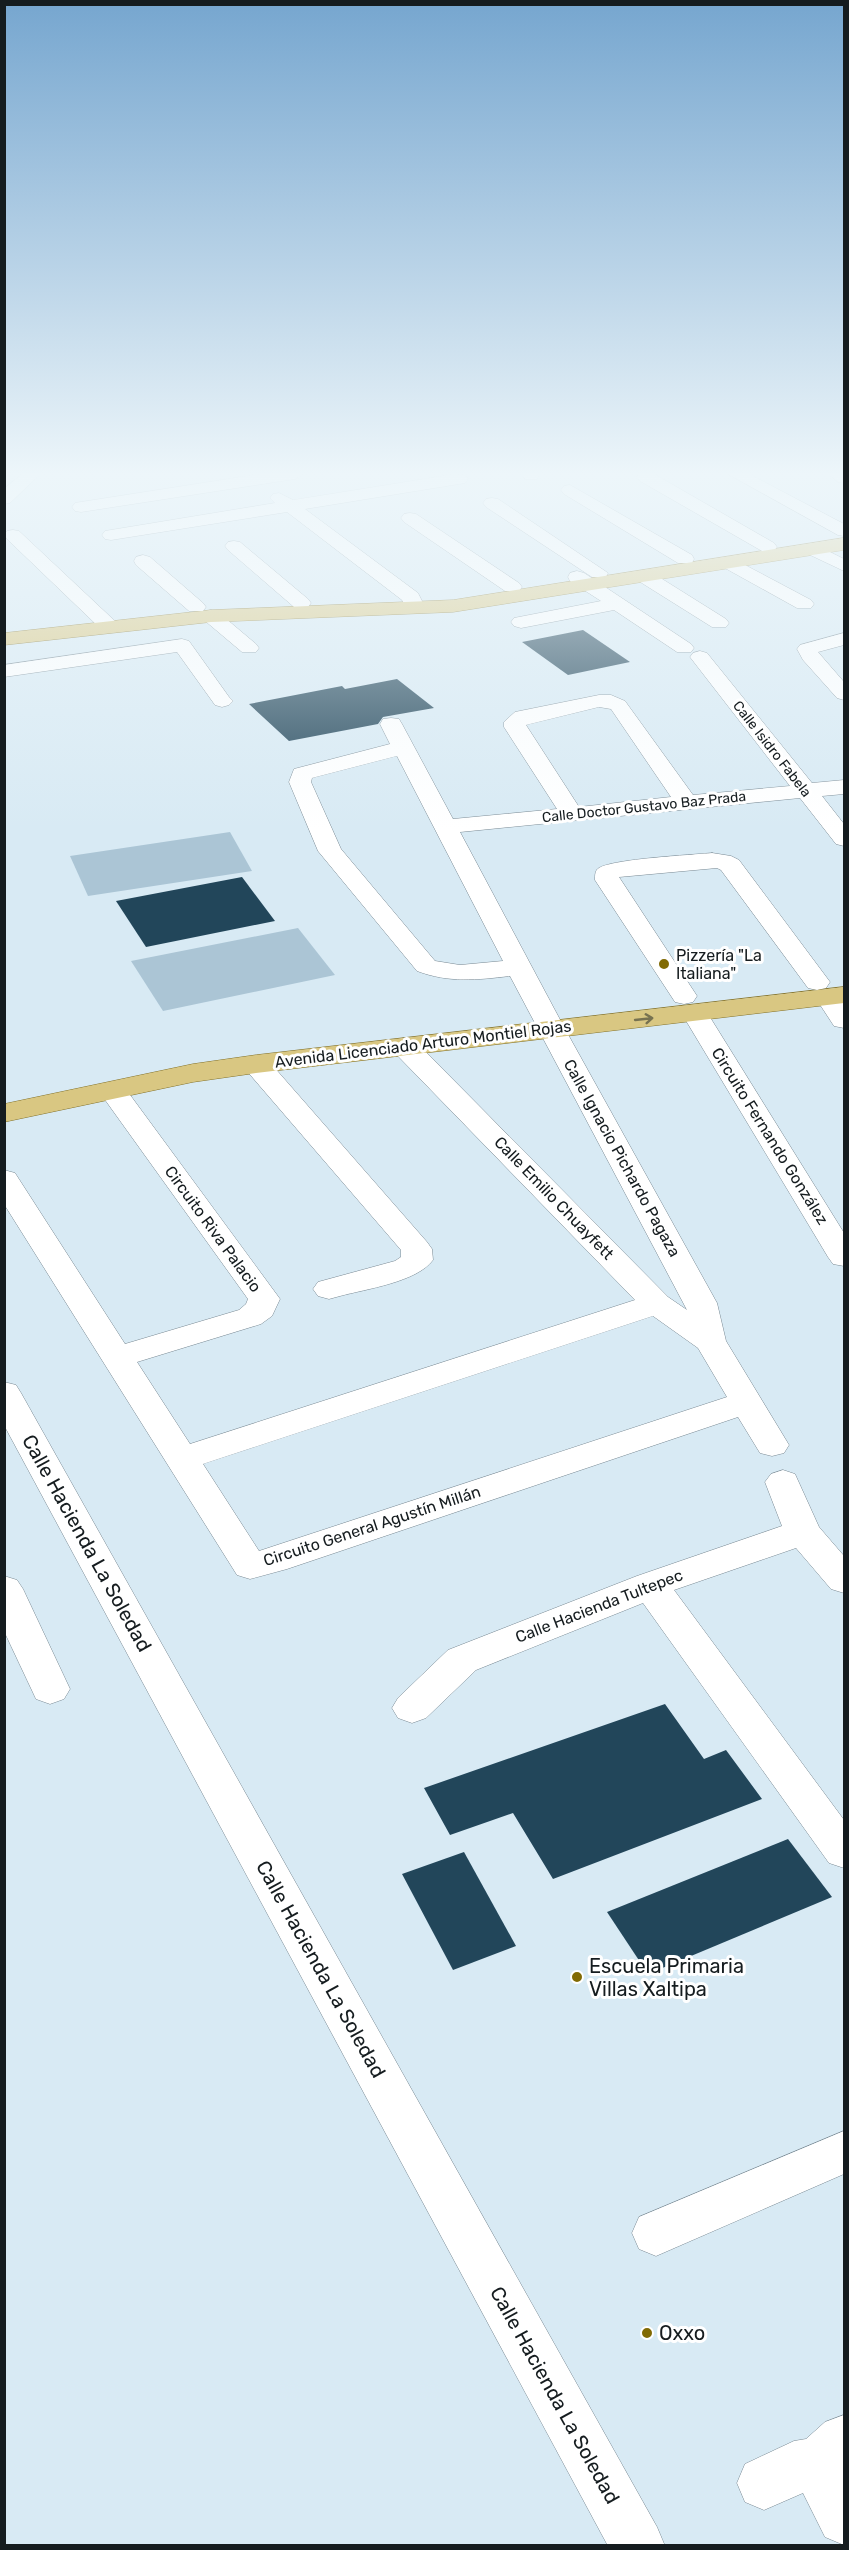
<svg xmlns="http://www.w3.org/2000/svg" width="849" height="2550" font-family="Rubik,sans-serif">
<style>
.green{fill:#abc5d5}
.building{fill:#22465a}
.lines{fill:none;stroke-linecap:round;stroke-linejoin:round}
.minor-casing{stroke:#798993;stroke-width:1}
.major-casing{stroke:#847229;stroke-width:1}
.minor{fill:#fff;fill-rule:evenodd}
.major{fill:#d9c782;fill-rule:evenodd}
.oneway{stroke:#777250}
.poi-dot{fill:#816a03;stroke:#fff;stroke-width:2}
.labels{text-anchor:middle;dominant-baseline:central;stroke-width:6;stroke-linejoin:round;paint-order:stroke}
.far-street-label{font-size:14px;fill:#151c1f;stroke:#fff}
.poi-label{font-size:16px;fill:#151c1f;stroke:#fff;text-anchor:start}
.street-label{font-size:16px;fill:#151c1f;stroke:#fff}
.near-street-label{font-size:20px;fill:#151c1f;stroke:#fff}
.near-poi-label{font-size:20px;fill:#151c1f;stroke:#fff;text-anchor:start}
</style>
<rect width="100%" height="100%" fill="#d8eaf4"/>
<!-- green -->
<g class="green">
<path d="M230 832 252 871 88 896 70 856Z"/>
<path d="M298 928 335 975 163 1011 131 961Z"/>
</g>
<!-- building -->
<g class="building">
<path d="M583 630 630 662 568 675 522 642Z"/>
<path d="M397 679 434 708 383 717 378 724 289 741 249 704 342 686 345 689Z"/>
<path d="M242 877 275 921 146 947 116 901Z"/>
<path d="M665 1704 704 1759 726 1750 762 1799 553 1879 513 1813 450 1835 424 1788Z"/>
<path d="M788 1839 832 1897 648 1974 607 1912Z"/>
<path d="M464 1852 516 1946 453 1970 402 1874Z"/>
</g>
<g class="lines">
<defs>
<g id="minor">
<path d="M22 474H40L10 503 4 504V489Z"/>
<path d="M260 474H303L295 479 81 512 75 511 72 507 75 503 81 502Z"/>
<path d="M456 474 465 475 468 479 465 483 459 484 305 509 418 593 425 607 422 611H408L402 600 287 512 111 540 105 539 102 535 105 531 111 530 275 503 270 498 273 494 279 493 293 500Z"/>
<path d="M523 474H539V475L537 479H525Z"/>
<path d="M639 474H654L774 543 777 547 774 551H762L640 481 637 477Z"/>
<path d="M728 474H749L844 524V536L838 535Z"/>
<path d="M829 474H844V483L838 482Z"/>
<path d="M570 485 692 555 694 559 692 563H678L564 494 561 490 564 486Z"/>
<path d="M492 498 498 499 608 573 606 577H592L486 507 483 503 486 499Z"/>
<path d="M410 513 416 514 519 583 522 587 519 591H505L404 522 401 518 404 514Z"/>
<path d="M13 530 19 531 117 623 120 627 117 631H103L7 539 4 534 7 531Z"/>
<path d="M234 541 240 542 308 599 311 603 308 607H294L228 550 225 546 228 542Z"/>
<path d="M814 544 844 559V571L808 554 805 550 808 546Z"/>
<path d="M143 555 150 557 203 603 206 607 203 611H189L136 565 134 561 136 557Z"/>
<path d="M730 557 811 600 814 604 811 608H797L723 567 721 563 723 559Z"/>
<path d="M644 570 651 572 726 619 729 623 726 627H712L637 580 635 576 637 572Z"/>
<path d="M577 571 584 573 691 644 694 648 691 652H677L614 610 521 628 514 626 511 622 514 618 601 601 570 581 568 577 570 573Z"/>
<path d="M211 610 218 612 256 644 259 648 256 652H242L204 620 201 616 204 612Z"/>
<path d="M844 633V645L818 652 844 682V700L837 698 803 660 797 649 800 645Z"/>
<path d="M182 639 189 641 229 697 233 701 229 705 222 707 215 705 177 652 4 677V665Z"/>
<path d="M700 651 707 653 812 783 844 780V794L822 796 844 824V846L836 844 800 798 460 832 565 1029 717 1303 726 1341 789 1445 784 1453 772 1456 760 1453 738 1417 287 1569 250 1579 237 1575 4 1204V1170L15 1173 125 1344 239 1310 246 1304 248 1299 98 1090 102 1084 112 1082 122 1084 280 1299 272 1316 261 1324 137 1362 190 1444 635 1300 394 1052 390 1046 394 1040 404 1038 414 1040 668 1297 687 1310 510 976C477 980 449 983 417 971L318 851 289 782 294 769 390 744 380 724 383 719 391 718 399 719 402 724 453 819 557 809 504 727V722L515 712 599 695H611L625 701 693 795 790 786 690 657 693 653ZM599 707 611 709 671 797 579 807 526 725ZM397 756 503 961 460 965 435 961 341 849 311 782 312 778ZM653 1316 698 1348 727 1397 259 1551 203 1464Z"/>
<path d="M712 853 731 856 739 860 830 982 826 988 817 990 808 988 721 870 717 868 619 877 697 996 693 1002 684 1004 675 1002 595 880C595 875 595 870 599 868 613 859 691 855 712 853Z"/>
<path d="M828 989 837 991 844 1002V1028L834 1026 815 997 819 991Z"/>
<path d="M695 1006 704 1008 708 1014 844 1233V1266L833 1264 828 1257 682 1014 686 1008Z"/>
<path d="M256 1056 266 1058 427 1242 432 1249 433 1260C417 1282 366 1289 340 1296L329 1299 318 1296 313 1289 318 1282 395 1261 401 1257V1250L246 1070 242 1064 246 1058Z"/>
<path d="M4 1382 16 1385 21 1393 657 2527 665 2546H608L4 1425Z"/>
<path d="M783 1470 795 1474 819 1527 844 1556V1593L831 1589 796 1548 674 1590 844 1820V1868L829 1863 643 1603 476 1670 426 1718 412 1723 398 1718 392 1708 398 1698 448 1650 637 1576 782 1526 765 1482 771 1474Z"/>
<path d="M4 1576 17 1580 23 1589 70 1689 64 1699 50 1704 36 1699 4 1631Z"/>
<path d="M844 2131V2174L656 2256 639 2249 632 2233 639 2217Z"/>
<path d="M844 2415V2545L825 2537 803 2493 764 2510 745 2502 737 2483 745 2464 794 2441 806 2439 825 2422Z"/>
</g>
<g id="major">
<path d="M844 538V550L453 612 211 622 4 645V633L211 610 453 600Z"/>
<path d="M844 987V1003L256 1073 193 1082 4 1122V1104L193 1064 256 1055Z"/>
</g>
</defs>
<!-- minor casing -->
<use href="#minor" class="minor-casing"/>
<!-- major casing -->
<use href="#major" class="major-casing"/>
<!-- minor -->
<use href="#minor" class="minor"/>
<!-- major -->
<use href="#major" class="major"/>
</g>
<!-- one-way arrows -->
<defs><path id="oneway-shaft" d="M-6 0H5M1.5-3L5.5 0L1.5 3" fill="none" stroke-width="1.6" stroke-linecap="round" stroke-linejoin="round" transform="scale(1.5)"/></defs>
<use class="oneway" href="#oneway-shaft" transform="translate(644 1019) rotate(-6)"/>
<!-- sky -->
<linearGradient id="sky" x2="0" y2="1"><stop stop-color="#76a6cf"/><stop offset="0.57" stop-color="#edf6fa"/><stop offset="1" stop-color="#edf6fa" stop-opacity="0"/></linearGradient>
<rect width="849" height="831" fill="url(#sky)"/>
<!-- markers -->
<g class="poi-dot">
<circle cx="664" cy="964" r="6"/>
<circle cx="577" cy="1977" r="6"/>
<circle cx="647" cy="2333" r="6"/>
</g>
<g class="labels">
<!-- far-street labels -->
<g class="far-street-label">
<text transform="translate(772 749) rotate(52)">Calle Isidro Fabela</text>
<text transform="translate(644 807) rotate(-6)">Calle Doctor Gustavo Baz Prada</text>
</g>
<!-- poi labels -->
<g class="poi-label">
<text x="676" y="955">Pizzería "La<tspan x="676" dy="18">Italiana"</tspan></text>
</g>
<!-- street labels -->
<g class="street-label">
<text transform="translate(423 1044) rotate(-7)">Avenida Licenciado Arturo Montiel Rojas</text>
<text transform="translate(770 1136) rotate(58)">Circuito Fernando González</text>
<text transform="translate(622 1158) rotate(61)">Calle Ignacio Pichardo Pagaza</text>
<text transform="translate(554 1198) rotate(46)">Calle Emilio Chuayfett</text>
<text transform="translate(213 1229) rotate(54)">Circuito Riva Palacio</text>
<text transform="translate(372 1526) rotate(-18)">Circuito General Agustín Millán</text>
<text transform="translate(599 1606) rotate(-21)">Calle Hacienda Tultepec</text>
</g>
<!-- near-street labels -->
<g class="near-street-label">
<text transform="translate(87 1543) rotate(61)">Calle Hacienda La Soledad</text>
<text transform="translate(321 1969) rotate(61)">Calle Hacienda La Soledad</text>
<text transform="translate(555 2395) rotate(61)">Calle Hacienda La Soledad</text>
</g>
<!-- near-poi labels -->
<g class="near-poi-label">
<text x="589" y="1966">Escuela Primaria<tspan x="589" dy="23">Villas Xaltipa</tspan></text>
<text x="659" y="2333">Oxxo</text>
</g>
</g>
<!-- border -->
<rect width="849" height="2550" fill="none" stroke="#151c1f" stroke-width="12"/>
</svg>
